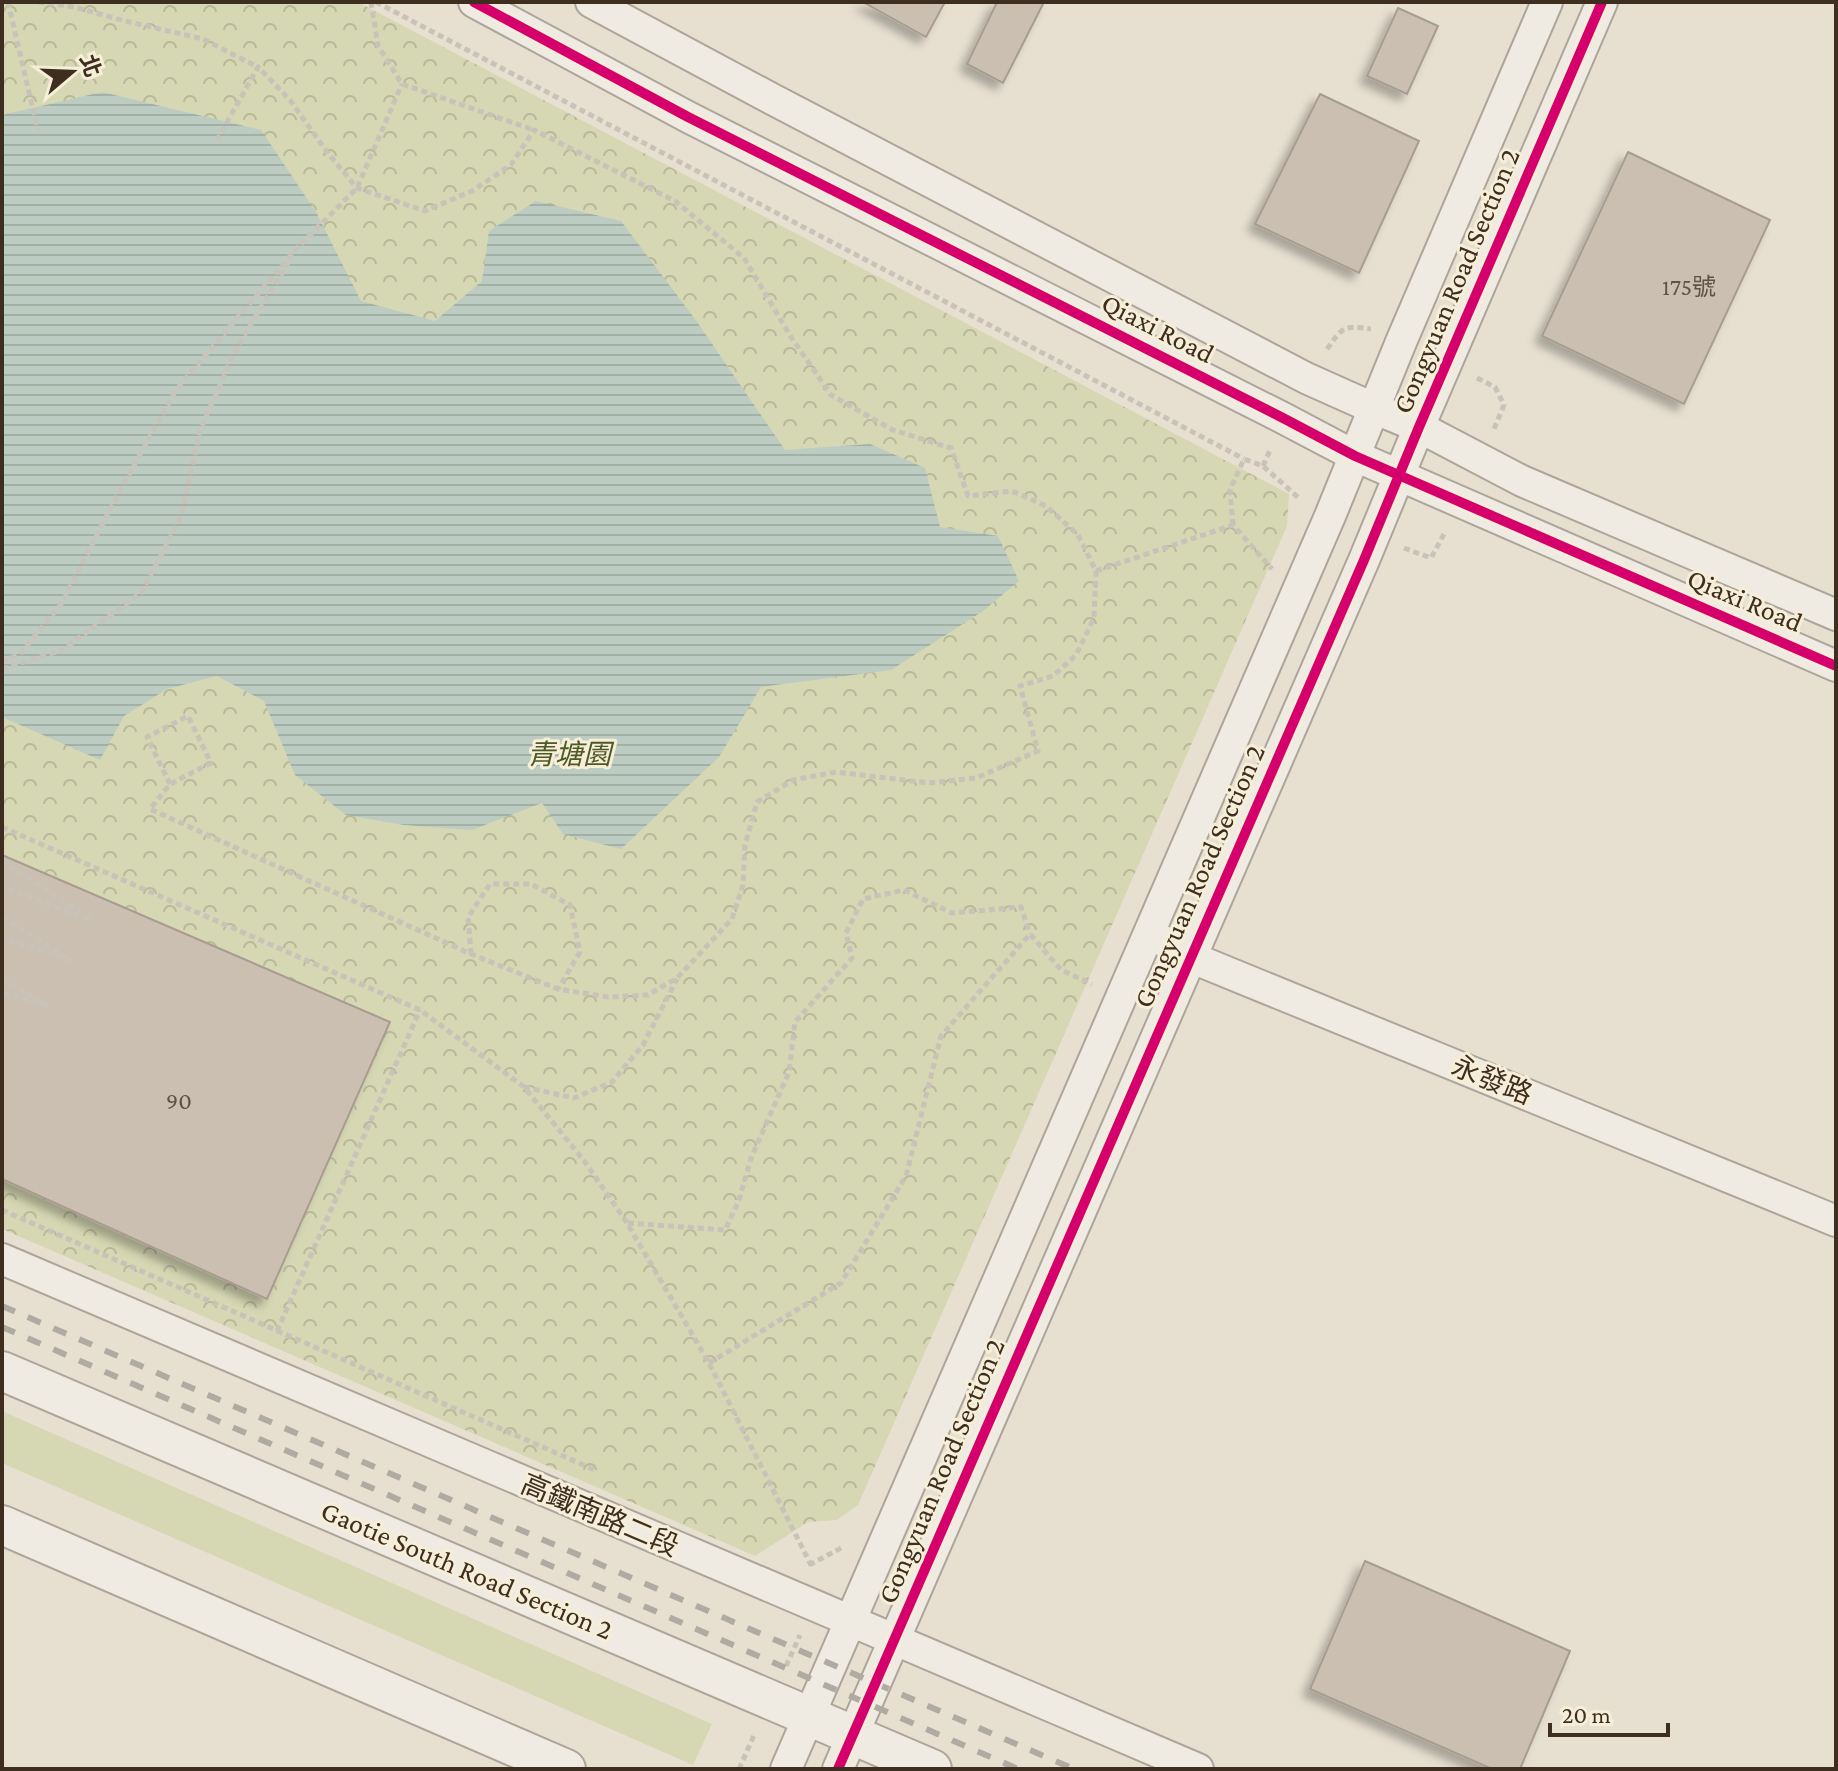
<svg xmlns="http://www.w3.org/2000/svg" width="1838" height="1771" font-family="'Crimson Pro','Noto Sans TC',serif">
<style>
.green{fill:#d6d7b3}
.park{fill:url(#park-crowns)}
.water{fill:url(#water-rules)}
.building{fill:#cbbfb2;stroke:#a89c90;stroke-width:2;filter:url(#shadow)}
.lines{fill:none;stroke-linecap:round;stroke-linejoin:round}
.minor-casing{stroke:#ada599;stroke-width:34}
.tertiary-casing{stroke:#ada599;stroke-width:42}
.path{stroke:#c8c2b9;stroke-width:5;stroke-dasharray:6 4;stroke-linecap:butt}
.minor{stroke:#efebe3;stroke-width:30}
.tertiary{stroke:#efebe3;stroke-width:38}
.rail{stroke:#afaaa2;stroke-width:6;stroke-dasharray:14 14;stroke-linecap:butt}
.cycleway-casing{stroke:#f7eed8;stroke-width:15}
.cycleway{stroke:#d6006c;stroke-width:10}
.labels{text-anchor:middle;dominant-baseline:central;stroke-width:6;stroke-linejoin:round;paint-order:stroke}
.number-label{font-size:24px;fill:#605244}
.street-label{font-size:28px;fill:#3d2e20;stroke:#f7eed8}
.park-label{font-size:28px;font-style:italic;fill:#4d5a26;stroke:#f7eed8}
</style>
<defs>
<pattern id="park-crowns" width="20" height="18" patternUnits="userSpaceOnUse" patternTransform="scale(2)"><rect width="20" height="18" fill="#d6d7b3"/><path d="M2 6a3 3 0 1 1 6 0M12 15a3 3 0 1 1 6 0" fill="none" stroke="#b9b99a"/></pattern>
<pattern id="water-rules" width="6" height="5" patternUnits="userSpaceOnUse" patternTransform="scale(2)"><rect width="6" height="5" fill="#bcccc2"/><path d="M0 2.5h6" fill="none" stroke="#a2b0a6"/></pattern>
<filter id="shadow"><feDropShadow dx="-7" dy="7" stdDeviation="4" flood-color="#0004"/></filter>
</defs>
<rect width="100%" height="100%" fill="#e7e0d1"/>
<!-- green -->
<path class="green" d="M2 1411 712 1724 693 1765 2 1463Z"/>
<!-- park -->
<path class="park" d="M2 2H358L1289 494 1287 526 858 1505 837 1520 808 1522 755 1556 2 1229Z"/>
<!-- water -->
<path class="water" d="M102 92 261 130 316 212 361 301 435 321 482 281 489 231 536 201 621 221 695 319 785 450 870 444 925 468 940 527 998 536 1019 581 983 611 891 670 761 687 719 757 621 849 563 834 542 803 472 830 404 825 346 815 295 775 264 701 217 676 167 689 124 716 100 760 2 717V115Z"/>
<!-- building -->
<g class="building">
<path d="M863 2H945L926 37Z"/>
<path d="M997 2H1044L1003 83 967 64Z"/>
<path d="M1398 8 1438 26 1407 94 1367 76Z"/>
<path d="M1320 94 1419 141 1359 273 1255 224Z"/>
<path d="M1628 152 1770 220 1684 404 1542 336Z"/>
<path d="M2 855 390 1022 267 1299 2 1179Z"/>
<path d="M1365 1561 1570 1651 1520 1769H1492L1310 1689Z"/>
</g>
<g class="lines">
<defs>
<g id="minor">
<path d="M474 2 688 117 1283 418 1355 456 1836 666"/>
<path d="M591 2 772 99 1306 378 1373 408 1419 427 1522 481 1836 615"/>
<path d="M1150 933 1190 957 1836 1221"/>
<path d="M2 1259 1198 1769"/>
<path d="M786 1769 1330 516 1401 342 1547 2"/>
<path d="M838 1769 1364 560 1419 427 1602 2"/>
</g>
<g id="tertiary">
<path d="M2 1371 932 1769"/>
<path d="M2 1525 566 1769"/>
</g>
</defs>
<!-- minor casing -->
<use href="#minor" class="minor-casing"/>
<!-- tertiary casing -->
<use href="#tertiary" class="tertiary-casing"/>
<!-- path -->
<g class="path">
<path d="M8 2 38 131"/>
<path d="M38 2 74 7 125 21 203 39 258 67"/>
<path d="M371 2 378 46 402 84 534 130"/>
<path d="M376 2 1244 459"/>
<path d="M1327 349C1343 327 1343 325 1371 329"/>
<path d="M1477 378 1495 387 1504 405 1494 429"/>
<path d="M1263 466 1271 448"/>
<path d="M1233 525 1230 490 1244 459 1263 466 1300 499"/>
<path d="M1404 548 1431 558 1445 532"/>
<path d="M1096 571 1233 525 1272 569"/>
<path d="M2 662 20 654 62 603 117 496 176 390 297 248 357 188 402 84"/>
<path d="M2 669 62 650 141 593 181 517 200 430 237 347 288 263"/>
<path d="M170 784 147 737 188 716 211 763 170 784 150 809 471 954 558 989 608 997 648 995 677 978 732 919 743 885 745 845 757 802 793 780 836 772 929 783 976 778 1038 751 1020 686 1053 676 1076 655 1094 618 1096 571 1078 535 1046 506 1012 491 968 496 951 448 893 430 831 395 791 337 744 258 675 201 534 130 511 165 472 191 425 211 357 188 327 152 290 100 258 67 216 142"/>
<path d="M2 827 420 1010 524 1087 585 1162 627 1223 709 1363 811 1565"/>
<path d="M2 860 91 920 2 887"/>
<path d="M2 917 71 960 2 938"/>
<path d="M471 954 468 917 490 884H531L570 905 580 952 558 989"/>
<path d="M2 978 46 1005 2 993"/>
<path d="M524 1087 574 1098 612 1082 643 1045 677 979"/>
<path d="M2 1210 595 1470"/>
<path d="M628 1223 725 1230 739 1200 751 1158 789 1072 795 1022 852 958 846 933 863 899 904 890 952 913 1021 907 1030 934"/>
<path d="M277 1331 420 1010"/>
<path d="M709 1363 841 1283 906 1176 941 1036 1030 934 1061 970 1092 984"/>
<path d="M809 1564H811L843 1547"/>
<path d="M786 1666 800 1635"/>
<path d="M739 1769 755 1733"/>
</g>
<!-- minor -->
<use href="#minor" class="minor"/>
<!-- tertiary -->
<use href="#tertiary" class="tertiary"/>
<!-- rail -->
<g class="rail">
<path d="M2 1306 1074 1769"/>
<path d="M2 1327 1018 1769"/>
</g>
<defs>
<g id="cycleway">
<path d="M474 2 688 117 1283 418 1355 456 1836 666"/>
<path d="M838 1769 1364 560 1419 427 1602 2"/>
</g>
</defs>
<!-- cycleway casing -->
<use href="#cycleway" class="cycleway-casing"/>
<!-- cycleway -->
<use href="#cycleway" class="cycleway"/>
</g>
<g class="labels">
<!-- number labels -->
<g class="number-label">
<text x="1689" y="286">175號</text>
<text x="179" y="1100">90</text>
</g>
<!-- street labels -->
<g class="street-label">
<text transform="translate(1456 281) rotate(-67)">Gongyuan Road Section 2</text>
<text transform="translate(1158 328) rotate(27)">Qiaxi Road</text>
<text transform="translate(1745 600) rotate(23)">Qiaxi Road</text>
<text transform="translate(1199 876) rotate(-66)">Gongyuan Road Section 2</text>
<text transform="translate(1492 1080) rotate(22)">永發路</text>
<text transform="translate(941 1471) rotate(-67)">Gongyuan Road Section 2</text>
<text transform="translate(600 1515) rotate(23)">高鐵南路二段</text>
<text transform="translate(467 1570) rotate(23)">Gaotie South Road Section 2</text>
</g>
<!-- park labels -->
<g class="park-label">
<text x="569" y="754">青塘園</text>
</g>
</g>
<!-- border -->
<rect width="1838" height="1771" fill="none" stroke="#3d2e20" stroke-width="8"/>
<!-- north arrow -->
<g transform="translate(72 72) rotate(71)" stroke="#f7eed8" stroke-width="6" paint-order="stroke">
<path d="M0-6L14 30L0 20L-14 30Z" fill="#3d2e20"/>
<text y="-12" font-size="22" font-weight="bold" text-anchor="middle" fill="#3d2e20">北</text>
</g>
<!-- scale -->
<path d="M1550 1723v12h118v-12" fill="none" stroke="#3d2e20" stroke-width="4"/>
<text x="1562" y="1723" font-size="24" fill="#3d2e20" stroke="#f7eed8" stroke-width="6" paint-order="stroke">20 m</text>
</svg>
